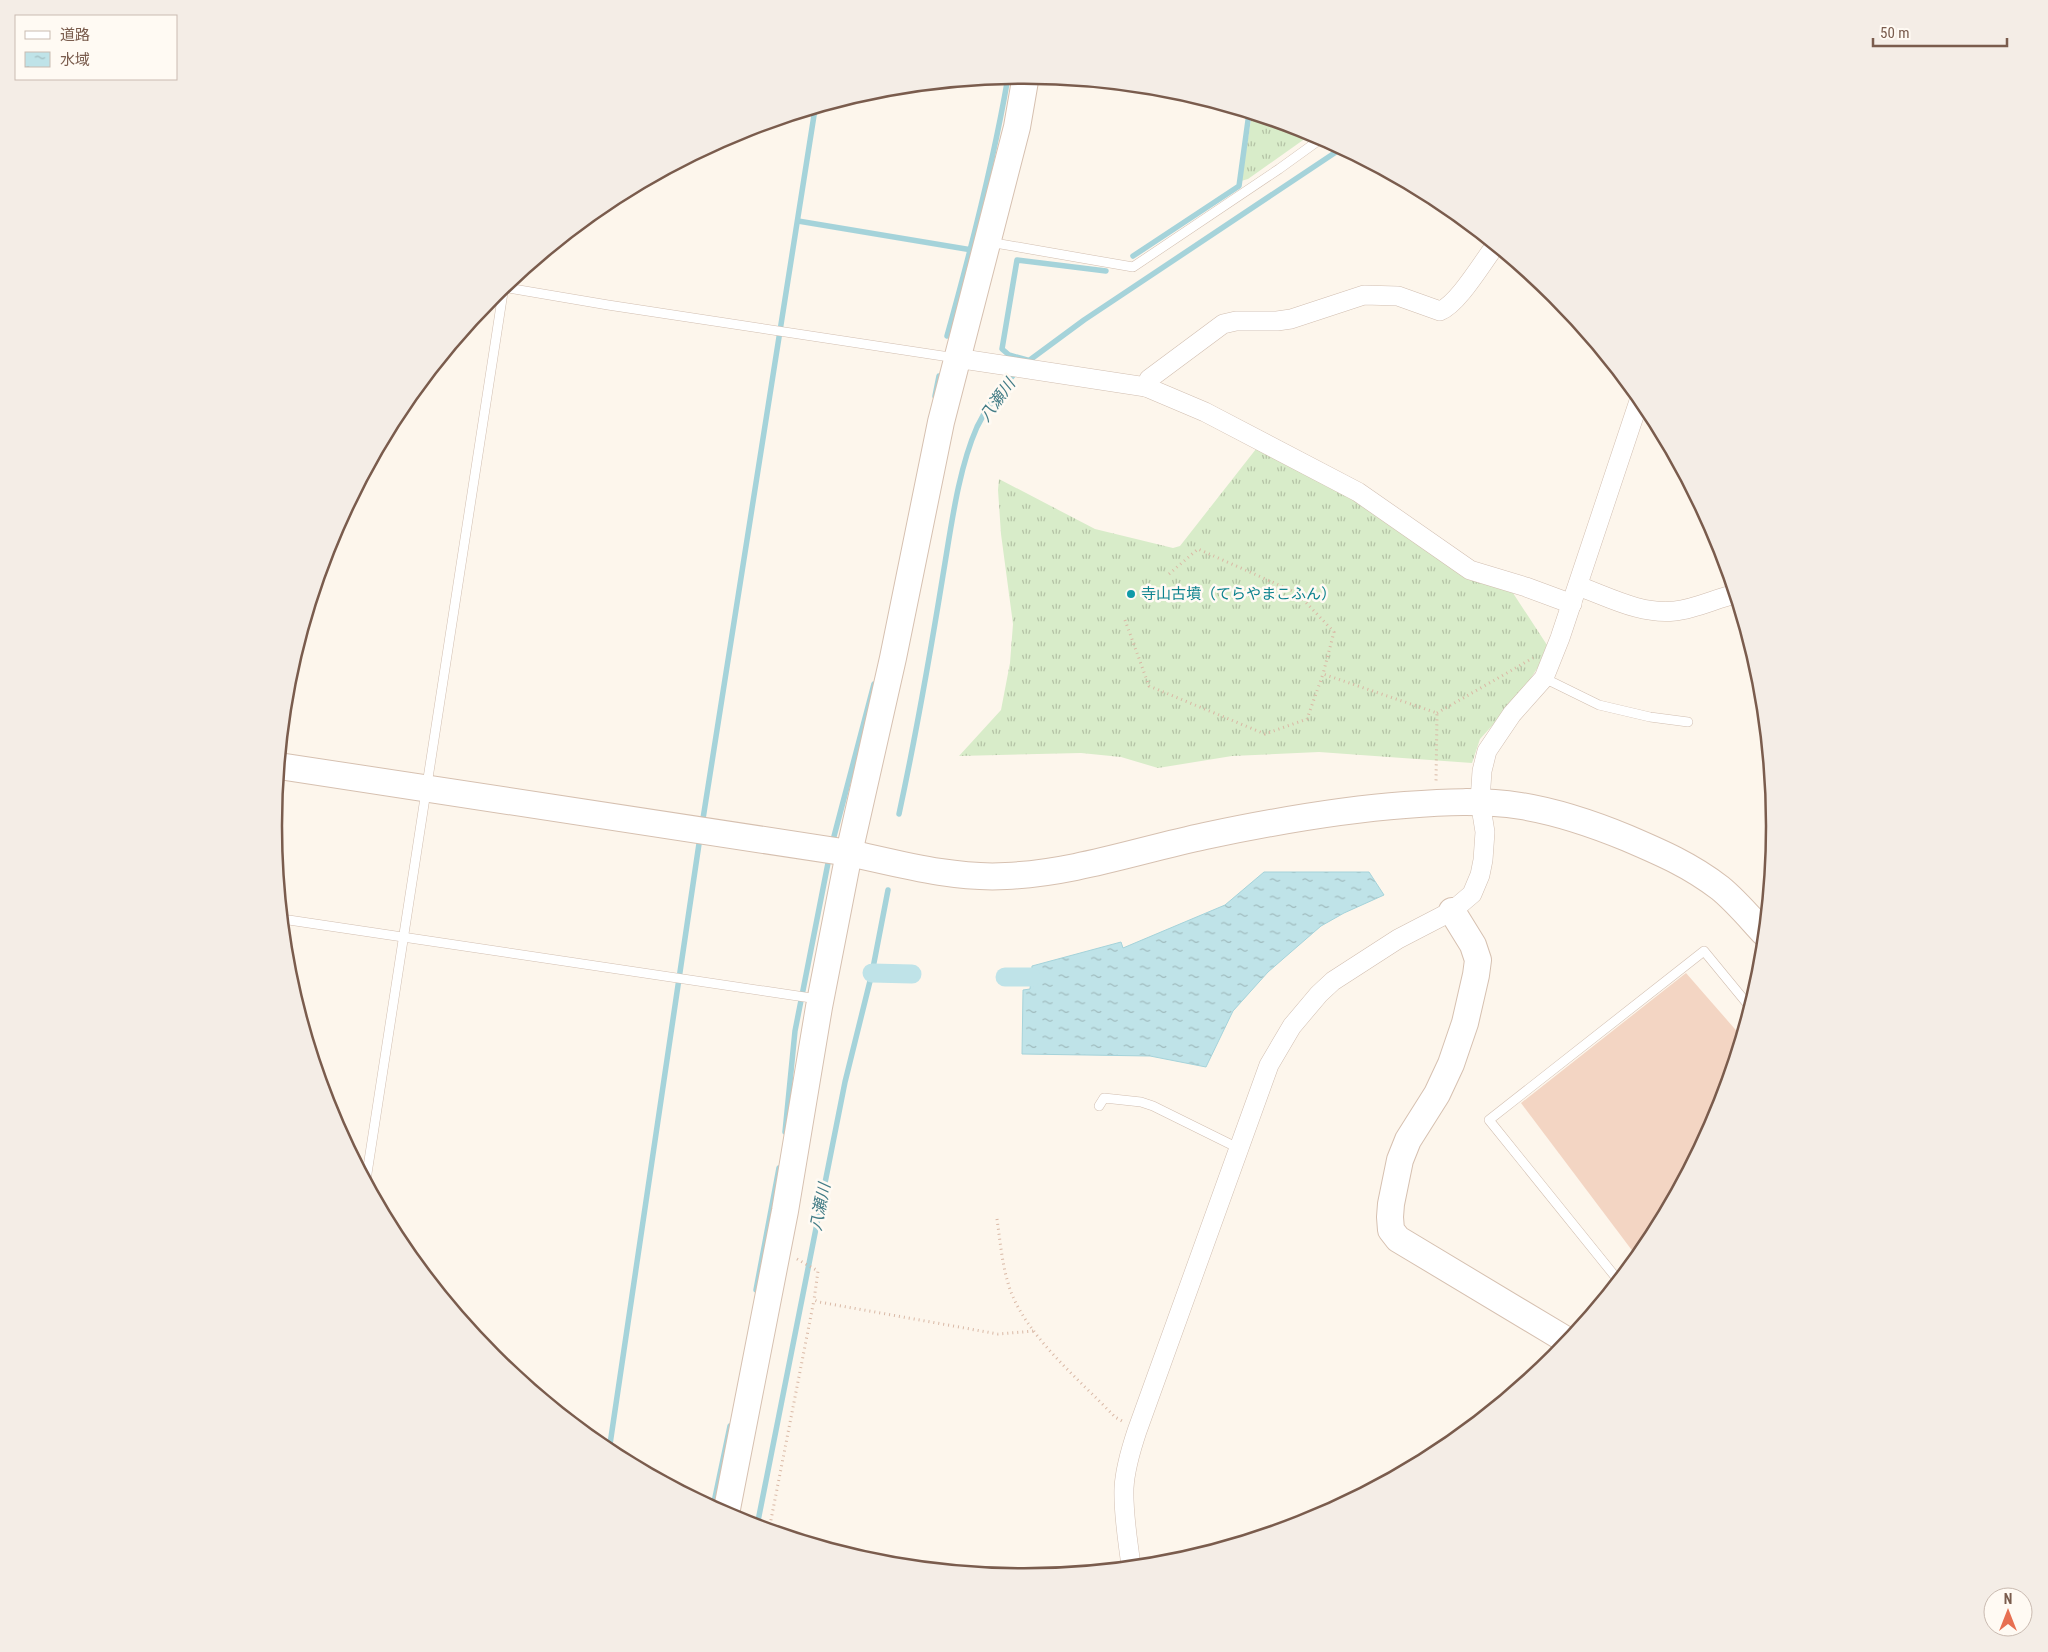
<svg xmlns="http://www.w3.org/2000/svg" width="2048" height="1652" font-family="'Roboto Condensed','Noto Sans JP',sans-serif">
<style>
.grass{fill:url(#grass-tufts)}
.water{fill:url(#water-ripples);stroke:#a5d3da}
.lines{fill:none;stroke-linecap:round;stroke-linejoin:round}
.stream{stroke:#a5d3da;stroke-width:5.5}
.canal{stroke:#bfe3e8;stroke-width:19}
.building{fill:#f3d5c3}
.lane-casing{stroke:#d1beb0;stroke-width:10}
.street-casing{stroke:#d1beb0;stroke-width:20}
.secondary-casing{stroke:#d6c0b0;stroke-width:28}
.path{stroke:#d9b8a5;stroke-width:3;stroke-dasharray:1 4;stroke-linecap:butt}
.lane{stroke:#fff;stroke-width:9}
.street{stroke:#fff;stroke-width:19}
.secondary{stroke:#fff;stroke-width:26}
.culture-dot{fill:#0f9aa8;stroke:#fffaf3;stroke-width:2}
.labels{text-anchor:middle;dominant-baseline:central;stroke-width:5;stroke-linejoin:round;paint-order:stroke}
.culture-label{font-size:15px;fill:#0d838f;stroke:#fffaf3;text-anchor:start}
.water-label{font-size:16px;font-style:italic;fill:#437c86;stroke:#fffaf3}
.rim{fill:none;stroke:#7a5c4d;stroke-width:2.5}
</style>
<defs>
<pattern id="grass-tufts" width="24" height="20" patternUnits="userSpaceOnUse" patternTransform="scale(1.25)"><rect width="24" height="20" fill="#d8ecc9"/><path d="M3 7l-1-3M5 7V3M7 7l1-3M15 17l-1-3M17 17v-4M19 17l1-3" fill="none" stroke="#b4c2a5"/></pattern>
<pattern id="water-ripples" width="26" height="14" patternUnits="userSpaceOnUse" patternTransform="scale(1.25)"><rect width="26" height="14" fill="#bfe3e8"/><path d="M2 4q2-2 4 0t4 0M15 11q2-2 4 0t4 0" fill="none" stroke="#a0bbbe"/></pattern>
</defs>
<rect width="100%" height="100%" fill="#fdf6ec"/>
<!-- grass -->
<g class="grass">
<path d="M1252 114 1313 133 1248 179 1241 181Z"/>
<path d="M1256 449 1352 497 1513 593 1547 645 1540 664 1520 695 1480 739 1472 763 1319 752 1232 756 1158 768 1121 757 1081 753 959 756 1001 710 1010 663 1013 624 1001 534 998 490 999 479 1095 529 1173 548 1180 546Z"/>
</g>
<!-- water -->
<path class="water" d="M1264 872H1369L1384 895 1344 913 1321 926 1268 972 1233 1011 1206 1067 1150 1056 1022 1054 1023 990 1030 989 1032 966 1121 942 1123 948 1225 905Z"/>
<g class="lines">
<!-- stream -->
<g class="stream">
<path d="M798 221 972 250"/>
<path d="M1133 256 1239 186 1249 113"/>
<path d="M947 336C971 250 993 165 1008 77"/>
<path d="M1027 360 1009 355 1002 349 1017 260 1106 271"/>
<path d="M1023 365 1084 320 1342 148"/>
<path d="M935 396 939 376"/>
<path d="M899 814C916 735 930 655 943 575 951 528 958 470 977 427 987 406 1001 388 1017 371"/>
<path d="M702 825 815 109"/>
<path d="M832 844 874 684"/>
<path d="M785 1132 795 1031 829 858"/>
<path d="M756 1290 779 1168"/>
<path d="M609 1451 700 837"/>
<path d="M713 1507 730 1426"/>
<path d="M757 1526 845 1082 872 973 888 890"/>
</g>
<!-- canal -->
<g class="canal">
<path d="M872 973 912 974"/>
<path d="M1005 977H1031"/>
</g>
</g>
<!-- building -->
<path class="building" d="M1686 973 1741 1036 1718 1114 1648 1243 1637 1257 1521 1103Z"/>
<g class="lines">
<defs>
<g id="lane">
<path d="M989 242 1133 267 1279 169 1322 138"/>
<path d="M502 287 608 305 956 358"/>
<path d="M1544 678 1599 705 1650 717 1688 722"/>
<path d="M282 919 818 999"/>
<path d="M1099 1106 1104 1098 1141 1102 1153 1106 1238 1148"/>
<path d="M366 1180 504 286"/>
<path d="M1618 1280 1489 1120 1704 951 1750 1007"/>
</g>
<g id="street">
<path d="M956 358 1146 387 1205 412 1358 492 1470 570 1526 587 1572 604"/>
<path d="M1146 387 1149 379 1223 324 1236 321H1277L1291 319 1364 295 1398 296 1440 311C1458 304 1482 263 1495 246"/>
<path d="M1578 586C1609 597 1641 615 1675 611 1695 609 1715 599 1735 594"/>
<path d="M1131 1566C1128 1541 1123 1514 1124 1488 1125 1468 1131 1449 1137 1431L1269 1065 1292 1026 1319 994 1333 981 1398 939 1452 911 1472 894 1480 875 1483 860 1485 832 1480 801 1482 771 1487 751 1512 714 1544 678 1560 638 1640 398"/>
</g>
<g id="secondary">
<path d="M279 766 849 853C900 864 953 879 1006 876 1074 873 1139 850 1205 836 1271 822 1338 810 1405 805 1444 802 1482 800 1521 806 1558 812 1593 824 1627 838 1662 853 1690 865 1720 888 1736 901 1750 918 1764 933"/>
<path d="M1452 911 1473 945 1478 960 1476 975 1465 1023 1451 1064 1437 1094 1408 1140 1400 1160 1391 1204 1390 1217 1391 1230 1398 1239 1568 1341"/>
<path d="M726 1514 785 1211 819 1007 849 853 893 658 941 422 1017 127 1026 75"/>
</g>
</defs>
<!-- lane casing -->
<use href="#lane" class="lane-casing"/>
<!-- street casing -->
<use href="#street" class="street-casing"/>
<!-- secondary casing -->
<use href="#secondary" class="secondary-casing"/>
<!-- path -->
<g class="path">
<path d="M1169 574 1198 549 1297 593 1334 632 1323 674"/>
<path d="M1125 620 1149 686 1265 734 1307 719 1323 674 1437 713 1436 782"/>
<path d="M1437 713 1533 658"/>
<path d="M997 1219C1000 1240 1002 1263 1008 1283 1022 1333 1080 1380 1115 1417L1122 1421"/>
<path d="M797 1259 818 1271 814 1300 819 1302 998 1334 1034 1331"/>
<path d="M769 1530 814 1300"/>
</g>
<!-- lane -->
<use href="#lane" class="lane"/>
<!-- street -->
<use href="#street" class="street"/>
<!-- secondary -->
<use href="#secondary" class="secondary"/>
</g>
<!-- markers -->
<circle class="culture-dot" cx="1131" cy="594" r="5"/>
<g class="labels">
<!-- culture labels -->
<g class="culture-label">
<text x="1141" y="594">寺山古墳（てらやまこふん）</text>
</g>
<!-- water labels -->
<g class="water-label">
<text transform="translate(997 400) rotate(-54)">八瀬川</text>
<text transform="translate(820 1207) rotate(-79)">八瀬川</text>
</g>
</g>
<!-- crop -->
<path d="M0 0H2048V1652H0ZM282 826a742 742 0 1 1 1484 0a742 742 0 1 1-1484 0Z" fill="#f4ede6" fill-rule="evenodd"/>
<path class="rim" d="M282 826a742 742 0 1 1 1484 0a742 742 0 1 1-1484 0Z"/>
<!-- legend -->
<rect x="15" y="15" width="162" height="65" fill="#fffaf3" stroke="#cabbb1"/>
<rect x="25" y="31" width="25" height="8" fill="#ffffff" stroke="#cabbb1"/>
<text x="60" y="40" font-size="15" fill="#7a5c4d">道路</text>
<rect x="25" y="52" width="25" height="15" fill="url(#water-ripples)" stroke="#cabbb1"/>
<text x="60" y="65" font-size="15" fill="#7a5c4d">水域</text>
<!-- north arrow -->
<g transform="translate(2008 1612)"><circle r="24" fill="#fffaf3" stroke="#cabbb1"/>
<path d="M0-4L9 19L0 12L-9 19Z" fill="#e76f51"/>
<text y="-8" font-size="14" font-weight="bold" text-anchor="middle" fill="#7a5c4d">N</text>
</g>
<!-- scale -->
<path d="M1873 38v8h134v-8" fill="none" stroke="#7a5c4d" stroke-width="2.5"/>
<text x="1880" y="38" font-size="15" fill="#7a5c4d" stroke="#fffaf3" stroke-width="4" paint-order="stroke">50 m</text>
</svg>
